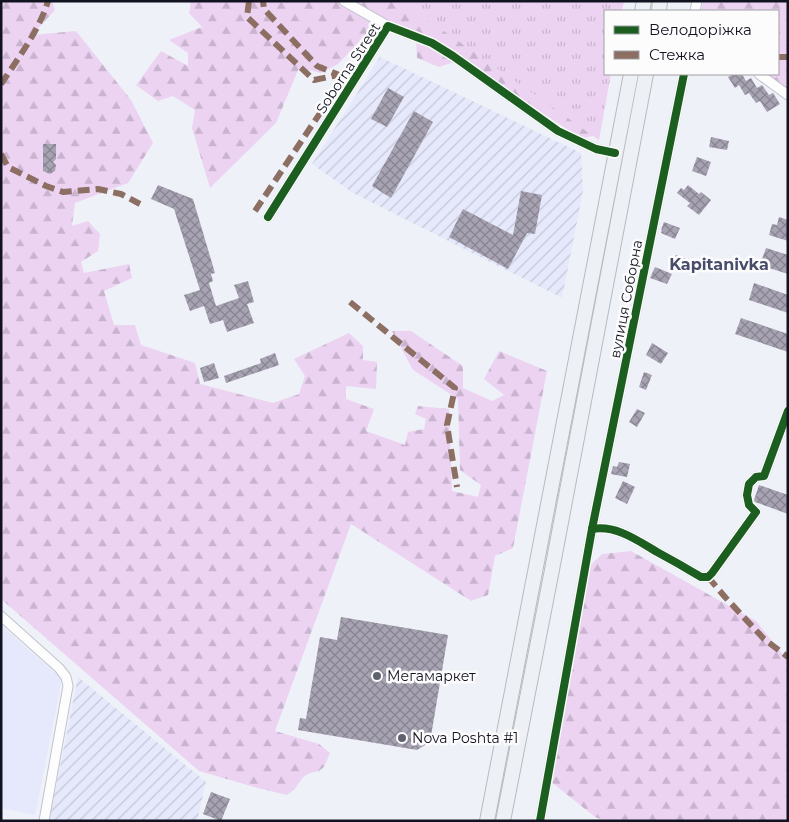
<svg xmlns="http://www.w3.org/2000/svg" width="789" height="822" font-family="Montserrat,sans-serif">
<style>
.built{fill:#e6e9fb}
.industrial{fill:url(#industrial-furrows)}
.forest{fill:url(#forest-firs)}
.park{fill:url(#park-tufts)}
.building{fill:url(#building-cross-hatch)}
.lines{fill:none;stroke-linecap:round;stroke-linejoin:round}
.minor-casing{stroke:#c1c3cd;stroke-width:11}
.trunk-casing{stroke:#b6bbc3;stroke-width:16}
.minor{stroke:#fdfdfe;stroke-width:9}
.trunk{stroke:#edf0f4;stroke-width:14}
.quiet{stroke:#8d6e63;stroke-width:6;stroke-dasharray:12 6;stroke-linecap:butt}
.cycleway-casing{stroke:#fcfcfc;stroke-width:11}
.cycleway{stroke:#1b5e20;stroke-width:8}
.poi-dot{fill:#5f616c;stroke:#fcfcfc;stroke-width:2}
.labels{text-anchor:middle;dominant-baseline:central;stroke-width:5;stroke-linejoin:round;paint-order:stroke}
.street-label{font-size:14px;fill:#121320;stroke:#fcfcfc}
.poi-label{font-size:14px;fill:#121320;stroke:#fcfcfc;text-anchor:start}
.quarter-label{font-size:16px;font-weight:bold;fill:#494d6b;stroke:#fcfcfc}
</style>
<defs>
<pattern id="industrial-furrows" width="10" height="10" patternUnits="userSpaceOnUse" patternTransform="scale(1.25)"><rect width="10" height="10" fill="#e6e9fb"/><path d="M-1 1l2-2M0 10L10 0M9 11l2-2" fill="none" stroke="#c4c7d7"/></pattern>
<pattern id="forest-firs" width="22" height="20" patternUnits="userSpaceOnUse" patternTransform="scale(1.25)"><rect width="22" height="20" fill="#ecd3f2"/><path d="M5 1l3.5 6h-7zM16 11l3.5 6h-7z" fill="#c9b4cf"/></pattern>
<pattern id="park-tufts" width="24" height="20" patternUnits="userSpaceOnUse" patternTransform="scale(1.25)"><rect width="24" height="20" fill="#ecd3f2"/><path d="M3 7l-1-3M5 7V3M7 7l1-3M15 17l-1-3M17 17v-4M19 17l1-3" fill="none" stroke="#c9b4cf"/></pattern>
<pattern id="building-cross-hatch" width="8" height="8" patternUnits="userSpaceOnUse" patternTransform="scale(1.25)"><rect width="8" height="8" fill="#a8a3b3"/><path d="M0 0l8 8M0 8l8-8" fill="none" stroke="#878491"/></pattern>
</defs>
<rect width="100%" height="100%" fill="#eff1f8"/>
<!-- built -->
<path class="built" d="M1 625 62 679 35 815 1 808Z"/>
<!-- industrial -->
<g class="industrial">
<path d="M380 57 581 153 583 191 562 298 353 193 312 164Z"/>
<path d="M78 677 206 782 197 821H49Z"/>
</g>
<!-- forest -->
<g class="forest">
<path d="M1 1H52L55 10 32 35 76 31 131 100 153 143 128 183 75 203 72 226 88 221 100 234 98 251 81 262 84 273 129 264 132 278 104 291 114 325H135L141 345 195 363 200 384 273 403 299 394 305 376 294 359 349 333 363 346V360L377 362 376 389 346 386V399L374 409 366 431 405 445 408 432 424 429 426 419 415 414 418 406 449 409 452 491 478 497 481 485 460 470 458 399 413 370 392 331H411L463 366V388L492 401 504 395 484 379 499 351 547 371 513 548 495 556 488 595 471 601 351 524 275 731 319 744 330 753 324 767 319 771 310 773 303 777 294 790 287 795 258 788 199 771 1 599Z"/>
<path d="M191 1H618L605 11V74L594 136 581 138 460 60 439 67 417 58 416 37 373 28 338 64 321 73 299 68 276 123 210 188 192 128 195 110 173 96 158 101 136 85 161 51 188 66V53L169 40 202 27 189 13Z"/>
<path d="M703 1H788V90L766 74H778V11H701Z"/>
<path d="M631 551 756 621 788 661V821H605L595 817 550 781 585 571 602 554Z"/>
</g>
<!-- park -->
<path class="park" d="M401 1H624L622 11H605V74H611L599 140Z"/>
<!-- building -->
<g class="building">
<path d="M733 74H742L746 81 751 78 757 88 762 85 769 95 773 93 780 104 767 112 760 101 756 103 749 93 745 95 739 85 735 88 728 77Z"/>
<path d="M388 88 404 97 387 127 371 119Z"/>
<path d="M414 111 433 122 391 198 372 186Z"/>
<path d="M711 137 729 141 727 150 709 147Z"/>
<path d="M43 144H56V159L53 162 56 165 55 171 50 174 43 171Z"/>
<path d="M697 157 711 162 706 176 692 171Z"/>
<path d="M158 185 193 199 215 273 211 274 213 281 209 283 216 306 239 298 234 285 248 281 254 302 247 304 254 323 227 332 223 320 210 324 204 306 190 311 184 295 200 290 174 209 151 199Z"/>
<path d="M688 185 699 194 701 192 711 200 699 215 687 206 690 203 677 193 681 188 684 190Z"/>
<path d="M521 191 542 195 535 234 527 233 508 269 449 237 463 209 513 235Z"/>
<path d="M779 217 788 220V241L769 235 772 224 777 225Z"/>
<path d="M664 222 680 228 675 239 661 233 662 230H661Z"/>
<path d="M766 248 788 255V274L760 265Z"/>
<path d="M676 255 686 259 682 271 671 267Z"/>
<path d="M655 267 672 274 667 284 650 278Z"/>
<path d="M754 283 788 295V313L749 300Z"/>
<path d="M741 318 788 334V352L735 334Z"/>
<path d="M652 343 668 353 661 364 646 355Z"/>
<path d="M275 353 279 365 226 383 224 376 261 363 260 359Z"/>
<path d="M214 363 219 378 204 382 200 368Z"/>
<path d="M644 372 652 375 646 390 639 387Z"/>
<path d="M637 409 645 413 637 427 629 422Z"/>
<path d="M619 462 630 464 627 477 611 474 613 466 617 467Z"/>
<path d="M623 481 635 487 627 504 615 498Z"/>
<path d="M759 485 788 495V514L755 502 754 500Z"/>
<path d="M341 617 448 635 430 742 417 750 298 730 300 718 306 719 320 637 337 640Z"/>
<path d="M211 792 230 799 221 821 203 814Z"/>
</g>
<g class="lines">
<defs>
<g id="minor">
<path d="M344 1 388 26"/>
<path d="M695 11 697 1"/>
<path d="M759 74 788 95"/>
<path d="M268 217 388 26 432 43 453 56 558 131 596 149 615 153"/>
<path d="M592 529C616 525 637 540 657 552 672 560 686 568 701 577H708L712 573 756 512 749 505 747 495 749 484 756 477 764 476 788 411"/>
<path d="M1 616 59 668 66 677 68 686 44 821"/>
<path d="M540 821 592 529 684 74"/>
</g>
<g id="trunk">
<path d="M642 11 644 1"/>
<path d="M659 11 660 1"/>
<path d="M487 821 631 74"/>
<path d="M503 821 551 575 646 74"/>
</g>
</defs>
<!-- minor casing -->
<use href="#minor" class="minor-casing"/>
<!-- trunk casing -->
<use href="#trunk" class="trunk-casing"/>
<!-- minor -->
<use href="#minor" class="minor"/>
<!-- trunk -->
<use href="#trunk" class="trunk"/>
<!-- quiet -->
<g class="quiet">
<path d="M249 1 247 17 314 80 338 75"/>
<path d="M778 57H788"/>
<path d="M1 84C17 60 40 29 48 1"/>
<path d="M1 154 8 167 46 186 63 192 98 189 121 194 140 204"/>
<path d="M255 211 344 77 317 66 264 9 263 1"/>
<path d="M350 302 455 388 447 425 457 487"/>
<path d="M708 577 725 597 764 639 788 657"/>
</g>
<defs>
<g id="cycleway">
<path d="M268 217 388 26 432 43 453 56 558 131 596 149 615 153"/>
<path d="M592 529C616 525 637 540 657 552 672 560 686 568 701 577H708L712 573 756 512 749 505 747 495 749 484 756 477 764 476 788 411"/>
<path d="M540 821 592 529 684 74"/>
</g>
</defs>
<!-- cycleway casing -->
<use href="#cycleway" class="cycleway-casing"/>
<!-- cycleway -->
<use href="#cycleway" class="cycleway"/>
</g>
<!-- markers -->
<g class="poi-dot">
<circle cx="377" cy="676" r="5"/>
<circle cx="402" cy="738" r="5"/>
</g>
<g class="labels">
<!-- street labels -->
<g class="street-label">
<text transform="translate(348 68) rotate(-57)">Soborna Street</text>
<text transform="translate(626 299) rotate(-79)">вулиця Соборна</text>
</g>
<!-- poi labels -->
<g class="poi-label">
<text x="387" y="676">Мегамаркет</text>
<text x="412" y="738">Nova Poshta #1</text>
</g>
<!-- quarter labels -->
<g class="quarter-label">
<text x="719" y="264">Kapitanivka</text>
</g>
</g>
<!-- border -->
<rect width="789" height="822" fill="none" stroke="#121320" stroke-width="5"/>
<!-- legend -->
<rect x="604" y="10" width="175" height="65" fill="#fcfcfc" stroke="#9e9fa4"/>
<rect x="614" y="26" width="25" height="8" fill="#1b5e20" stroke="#9e9fa4"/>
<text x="649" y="35" font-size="15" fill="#121320">Велодоріжка</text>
<rect x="614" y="51" width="25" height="8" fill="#8d6e63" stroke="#9e9fa4"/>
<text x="649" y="60" font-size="15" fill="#121320">Стежка</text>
</svg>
